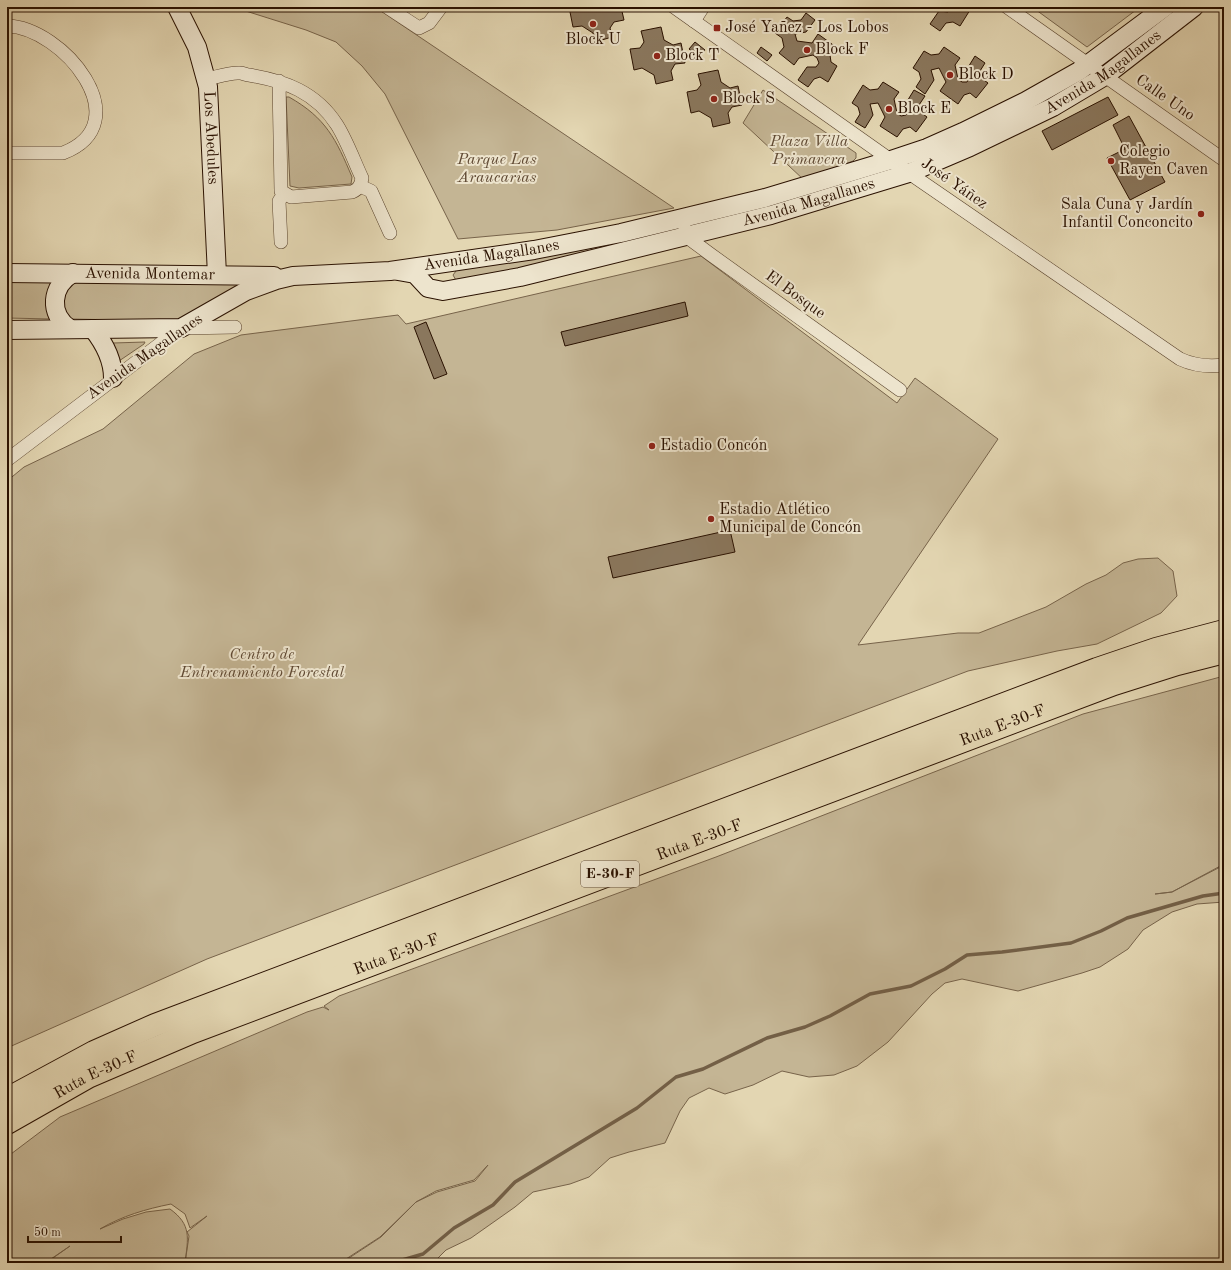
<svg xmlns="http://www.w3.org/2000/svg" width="1231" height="1270" font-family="'Old Standard TT',serif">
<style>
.green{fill:#c4b594;stroke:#77634a}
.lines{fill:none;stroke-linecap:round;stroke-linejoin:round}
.stream{stroke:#735f46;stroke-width:3.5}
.building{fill:#8a775d;stroke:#2a1100}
.street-casing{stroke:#58422c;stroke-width:14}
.secondary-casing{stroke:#2a1100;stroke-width:20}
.highway-casing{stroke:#2a1100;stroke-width:24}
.street{stroke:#ede4cd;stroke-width:13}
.secondary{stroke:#ede4cd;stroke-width:18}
.highway{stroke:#e3d6b2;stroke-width:22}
.poi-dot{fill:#8f2418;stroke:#ede4cd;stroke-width:1.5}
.labels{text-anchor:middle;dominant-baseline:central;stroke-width:4;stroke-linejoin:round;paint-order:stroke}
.shield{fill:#ede4cd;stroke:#64503e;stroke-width:1}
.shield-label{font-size:15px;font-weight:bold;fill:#2a1100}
.poi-label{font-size:16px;fill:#2a1100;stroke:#ede4cd;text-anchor:start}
.street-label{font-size:16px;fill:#2a1100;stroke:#ede4cd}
.park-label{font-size:16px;font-style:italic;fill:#604a34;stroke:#ede4cd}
</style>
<rect width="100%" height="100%" fill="#e3d6b2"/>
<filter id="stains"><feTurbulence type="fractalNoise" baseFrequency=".005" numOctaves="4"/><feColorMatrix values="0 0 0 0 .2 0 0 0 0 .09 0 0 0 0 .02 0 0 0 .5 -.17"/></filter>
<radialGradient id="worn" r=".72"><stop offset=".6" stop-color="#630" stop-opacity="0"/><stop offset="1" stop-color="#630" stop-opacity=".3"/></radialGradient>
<!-- green -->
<g class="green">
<path d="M233 7H375L674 208 557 230 458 239 385 94 362 66 336 42 306 30Z"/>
<path d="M1032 7H1140L1087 47Z"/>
<path d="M763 90 856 153V158L853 161 804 180 743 123Z"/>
<path d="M286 97H289C326 118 336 139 352 177L351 184 299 188 290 186Z"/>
<path d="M669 227 671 235 457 282 453 275 459 267Z"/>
<path d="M701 256 897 403 915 378 998 439 858 645 958 633H979L1046 607 1086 584 1106 575 1123 563 1138 559 1158 558 1173 571 1177 596 1161 613 1097 644 1057 651 968 671 207 959 7 1048V481L24 467 103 429 194 354 241 335 398 315 406 324Z"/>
<path d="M7 280H54C43 293 48 304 52 319L7 318Z"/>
<path d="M71 282 240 284 180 321 70 319 64 312 62 293Z"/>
<path d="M145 342 144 344 119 361 113 343Z"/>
<path d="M1224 676V864L1172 892 1155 894 1172 892 1224 865V902L1197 904 1172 912 1143 930 1128 949 1100 967 1082 973 1018 991 962 979 945 983 932 994 888 1042 857 1066 834 1075 809 1077 782 1071 753 1085 725 1094 709 1088 689 1098 680 1111 665 1143 629 1152 610 1158 589 1177 570 1184 533 1192 515 1207 471 1238 446 1250 433 1263H334L346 1260 381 1237 416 1202 437 1192 475 1181 488 1165 474 1180 436 1191 416 1202 380 1237 346 1259 332 1263H185L189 1236 187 1232 207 1216 190 1228 185 1214 171 1204C146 1209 122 1216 100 1229L123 1219 146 1212 170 1209C192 1225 188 1238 185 1263H46L70 1246 45 1263H7V1157L60 1117 307 1012 323 1007 329 1010 324 1006 339 996 716 857 1083 714Z"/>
</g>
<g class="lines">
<!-- stream -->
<path class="stream" d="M392 1263 423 1254 454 1228 493 1205 515 1182 637 1108 676 1077 703 1069 767 1038 805 1027 830 1016 870 994 911 986 945 969 967 955 1002 952 1071 943 1101 931 1127 918 1203 896 1224 893"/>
</g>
<!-- building -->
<g class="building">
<path d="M569 7H621L624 20 614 22 610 28 612 37 595 42 593 33 582 26 573 27Z"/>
<path d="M951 7H964L970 10 960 26 953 22 946 23 940 31 930 24 939 11 948 12Z"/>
<path d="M806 13 815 20 806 32 795 34 797 41 812 43 818 34 836 47 830 55 831 62 837 66 828 82 820 77 814 79 808 87 798 80 807 67H816L819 63 817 58 813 55 799 58 794 65 779 53 784 47 782 38 775 33 787 17 793 21 801 20Z"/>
<path d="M661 27 664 40 673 45 681 43 685 63 675 64 671 71 673 80 656 84 654 75 642 68 634 70 630 49 640 48 644 42 641 31Z"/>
<path d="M695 42 705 50 699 57 689 49Z"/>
<path d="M761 47 772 55 767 61 757 53Z"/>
<path d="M944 47 960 58 955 65 958 79 962 82H967L970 77 967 69 975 56 985 63 980 71 981 78 988 83 976 98 970 93 964 95 958 104 940 91 946 82 939 68 931 70 934 80 925 94 916 87 921 79 919 72 913 68 924 51 931 55 939 54Z"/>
<path d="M718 70 721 82 730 88 738 86 742 105 732 107 728 113 730 123 713 127 711 118 699 111 691 113 687 92 697 90 701 85 698 74Z"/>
<path d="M883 82 899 92 894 99 897 113 901 116 906 115 909 111 906 103 914 90 925 96 919 105 920 112 927 117 916 132 910 127 903 129 897 137 880 126 885 117 878 103 870 104 873 115 865 128 855 122 860 114 858 107 852 103 863 85 870 90 878 89Z"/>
<path d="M1108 97 1118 115 1052 150 1042 131Z"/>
<path d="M1129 116 1165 182 1130 200 1107 158 1125 149 1113 125Z"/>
<path d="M685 302 688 316 565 346 561 332Z"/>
<path d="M426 322 447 374 434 379 414 327Z"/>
<path d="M730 530 735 552 613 578 608 557Z"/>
</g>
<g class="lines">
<defs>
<g id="street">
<path d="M387 7 419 28 429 23 441 7"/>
<path d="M674 7 909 173 1180 359C1195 366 1208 367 1224 365"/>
<path d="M1007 7 1224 160"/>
<path d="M694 21 703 7"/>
<path d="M7 26C63 27 141 123 63 153H7"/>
<path d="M207 79C217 77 230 72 240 73 243 73 246 75 249 75 285 81 316 92 337 125 347 141 354 161 362 178 361 185 359 189 352 192L291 197 281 191 279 81"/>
<path d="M360 186 371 191 390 233"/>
<path d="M685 229 687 237 710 254 900 390"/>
<path d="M281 242 279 201 284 194"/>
<path d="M7 460 181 328 235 327"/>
</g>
<g id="secondary">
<path id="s1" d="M177 7 197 47 208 87 217 275"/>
<path id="s2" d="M398 271 415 274 428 288 443 291 520 277 771 215 909 173 970 147 1053 107 1105 76 1194 7"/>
<path id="s3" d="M7 273 274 276"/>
<path d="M70 329C48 314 51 286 73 273"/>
<path d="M93 329C104 343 113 360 113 378"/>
<path id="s4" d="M7 330 181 328 246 291 276 280 293 276 390 271 534 250 621 233 765 198 891 160 927 148 963 132 1026 101 1079 71 1165 7"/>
</g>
<g id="highway">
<path d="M7 1099 94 1052 155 1025 1097 669 1156 649 1224 631"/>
<path id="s5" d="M7 1123 88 1077 193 1032 1114 684 1177 664 1224 652"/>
</g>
</defs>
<!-- street casing -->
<use href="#street" class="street-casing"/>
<!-- secondary casing -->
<use href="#secondary" class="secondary-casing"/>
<!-- highway casing -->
<use href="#highway" class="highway-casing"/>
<!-- street -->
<use href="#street" class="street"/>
<!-- secondary -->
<use href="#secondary" class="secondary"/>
<!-- highway -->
<use href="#highway" class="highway"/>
</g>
<!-- markers -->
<g class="poi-dot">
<circle cx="593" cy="24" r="4"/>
<rect x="713" y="24" width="8" height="8" rx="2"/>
<circle cx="807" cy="50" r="4"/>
<circle cx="657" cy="56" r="4"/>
<circle cx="950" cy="75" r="4"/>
<circle cx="714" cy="99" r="4"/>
<circle cx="889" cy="109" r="4"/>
<circle cx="1111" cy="161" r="4"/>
<circle cx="1201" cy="214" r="4"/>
<circle cx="652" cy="446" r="4"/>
<circle cx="711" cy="519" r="4"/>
</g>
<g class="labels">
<!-- shield labels -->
<rect class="shield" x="581" y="861" width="58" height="26" rx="3"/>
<g class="shield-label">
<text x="610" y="874">E-30-F</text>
</g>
<!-- poi labels -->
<g class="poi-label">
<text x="725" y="28">José Yañez - Los Lobos</text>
<text x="593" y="40" text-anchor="middle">Block U</text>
<text x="815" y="50">Block F</text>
<text x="665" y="56">Block T</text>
<text x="958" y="75">Block D</text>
<text x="722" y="99">Block S</text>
<text x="897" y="109">Block E</text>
<text x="1119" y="152">Colegio<tspan x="1119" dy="18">Rayen Caven</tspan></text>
<text x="1193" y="205" text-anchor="end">Sala Cuna y Jardín<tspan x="1193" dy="18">Infantil Conconcito</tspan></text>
<text x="660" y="446">Estadio Concón</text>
<text x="719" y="510">Estadio Atlético<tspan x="719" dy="18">Municipal de Concón</tspan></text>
</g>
<!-- street labels -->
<g class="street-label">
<text stroke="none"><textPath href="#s2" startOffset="752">Avenida Magallanes</textPath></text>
<text transform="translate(1165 98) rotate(35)">Calle Uno</text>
<text stroke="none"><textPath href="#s1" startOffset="137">Los Abedules</textPath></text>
<text transform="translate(954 184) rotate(35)">José Yáñez</text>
<text stroke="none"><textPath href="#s2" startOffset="428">Avenida Magallanes</textPath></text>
<text stroke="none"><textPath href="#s4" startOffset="498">Avenida Magallanes</textPath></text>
<text stroke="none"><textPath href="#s3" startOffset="143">Avenida Montemar</textPath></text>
<text transform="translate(795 295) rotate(36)">El Bosque</text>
<text transform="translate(145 357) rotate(-35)">Avenida Magallanes</text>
<text stroke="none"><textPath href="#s5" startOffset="1073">Ruta E-30-F</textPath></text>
<text stroke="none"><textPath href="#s5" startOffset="749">Ruta E-30-F</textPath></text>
<text stroke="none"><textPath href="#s5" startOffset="425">Ruta E-30-F</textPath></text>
<text stroke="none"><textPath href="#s5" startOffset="101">Ruta E-30-F</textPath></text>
</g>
<!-- park labels -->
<g class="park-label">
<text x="809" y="142">Plaza Villa<tspan x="809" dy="18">Primavera</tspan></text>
<text x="497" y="160">Parque Las<tspan x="497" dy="18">Araucarias</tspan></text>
<text x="262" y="655">Centro de<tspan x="262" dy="18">Entrenamiento Forestal</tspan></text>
</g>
</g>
<!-- margin -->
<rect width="1231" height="1270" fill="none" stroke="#e3d6b2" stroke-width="24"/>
<rect x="8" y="8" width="1215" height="1254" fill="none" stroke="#2a1100" stroke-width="2"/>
<rect x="12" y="12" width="1207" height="1246" fill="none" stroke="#2a1100"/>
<!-- scale -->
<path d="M28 1236v6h93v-6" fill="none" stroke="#2a1100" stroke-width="2"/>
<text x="34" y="1236" font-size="12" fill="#2a1100" stroke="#ede4cd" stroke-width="3" paint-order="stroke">50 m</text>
<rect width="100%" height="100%" filter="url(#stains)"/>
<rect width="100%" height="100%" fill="url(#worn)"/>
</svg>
